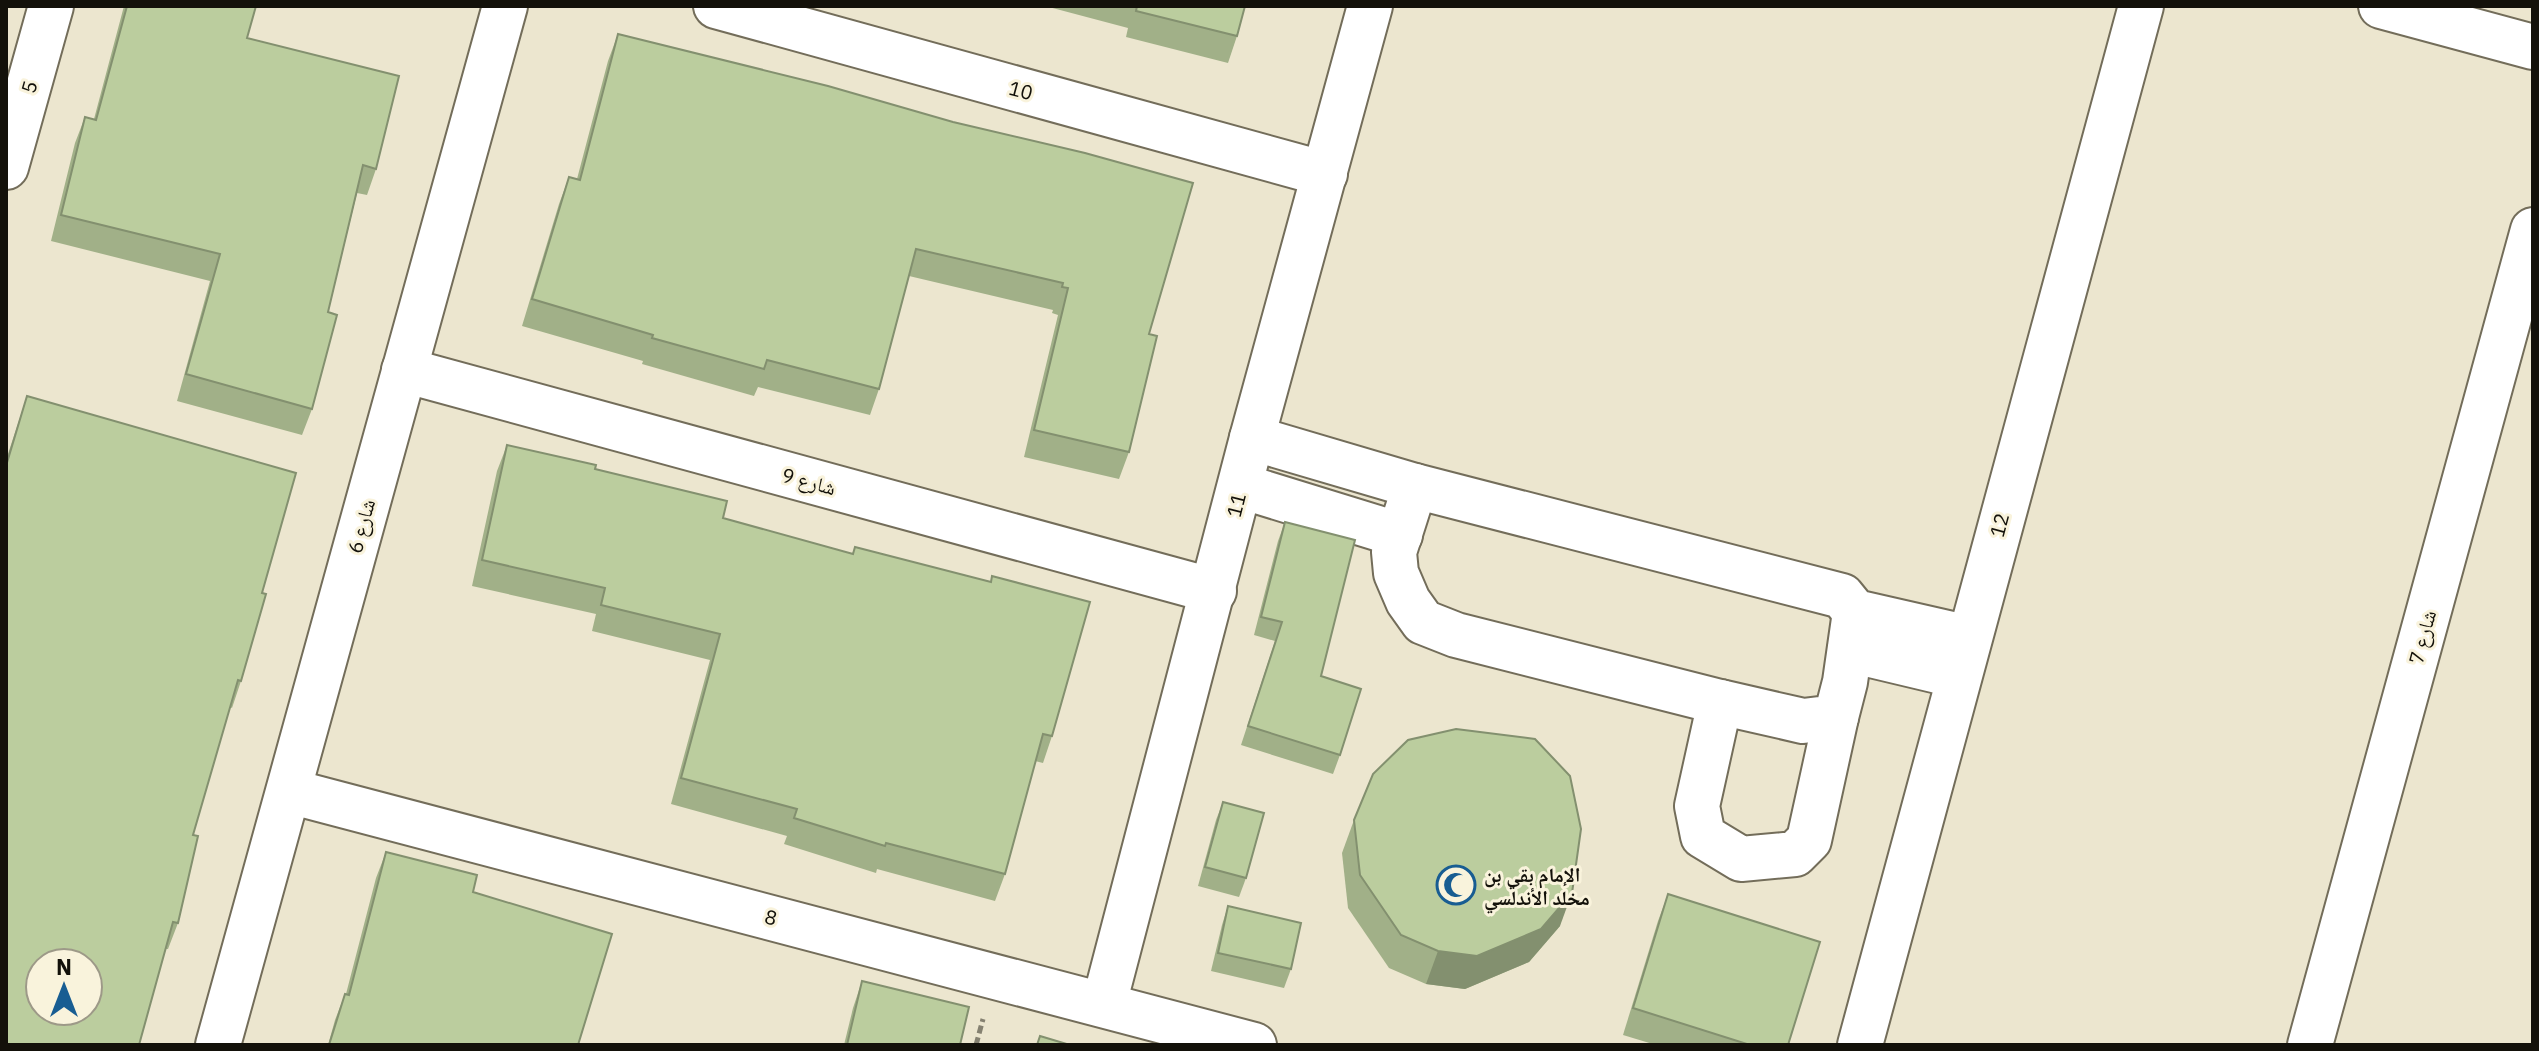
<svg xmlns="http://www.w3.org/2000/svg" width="2539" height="1051" font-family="'IBM Plex Sans','Noto Naskh Arabic',sans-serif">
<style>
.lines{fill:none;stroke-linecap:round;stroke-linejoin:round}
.minor-casing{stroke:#736d5a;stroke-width:48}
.path{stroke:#858171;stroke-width:5;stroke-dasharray:8 4;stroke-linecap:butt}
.minor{stroke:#fff;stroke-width:44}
.wall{fill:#a1b088}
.shaded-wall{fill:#83906f}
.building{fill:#bbcd9e;stroke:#83906f;stroke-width:2;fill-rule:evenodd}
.labels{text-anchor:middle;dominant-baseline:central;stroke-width:6;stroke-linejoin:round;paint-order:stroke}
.street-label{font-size:20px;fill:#13110a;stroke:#f9f3dc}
.poi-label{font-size:20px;font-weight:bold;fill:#13110a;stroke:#f9f3dc;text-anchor:start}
</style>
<rect width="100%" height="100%" fill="#ece6cf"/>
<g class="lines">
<defs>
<g id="minor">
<path d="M716 6 1325 174"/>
<path d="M2381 6 2533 47"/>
<path d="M6 167 51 6"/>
<path d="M404 370 1214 591"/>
<path d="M1252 438 1415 486 1842 596 1855 612 1969 638"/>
<path d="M1241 486 1400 535"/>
<path d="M1415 486 1394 552 1396 573 1408 601 1423 622 1456 635 1720 702 1803 721 1836 717 1845 682 1855 612"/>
<path d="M1850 650 1959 676"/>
<path d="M1720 702 1697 806 1703 836 1741 859 1795 854 1809 840 1836 717"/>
<path d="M289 791 1254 1045"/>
<path d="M1104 1004 1252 438 1370 6"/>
<path d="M218 1045 505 6"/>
<path d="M1860 1045 2141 6"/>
<path d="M2310 1045 2533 230"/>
</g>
</defs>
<!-- minor casing -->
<use href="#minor" class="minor-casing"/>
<!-- path -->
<path class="path" d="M976 1045 983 1019"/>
<!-- minor -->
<use href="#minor" class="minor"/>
</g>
<!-- wall -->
<g class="wall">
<path d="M124 6H256L247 38 376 169 367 195 357 193 328 312 312 409 302 435 177 401 210 281 51 241 75 143 85 117 94 119Z"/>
<path d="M1045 6H1245L1237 36 1228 63 1126 37 1128 28Z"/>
<path d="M618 34 828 86 1149 334 1129 452 1119 479 1024 457 1058 315 1052 313 1053 310 909 276 879 389 870 415 758 387 754 396 642 364 643 361 522 326 559 204 569 177 577 179 608 61Z"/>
<path d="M27 396 262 593 241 681 232 708 230 707 193 835 178 923 168 949H165L6 1045V460Z"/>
<path d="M507 445 595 469 723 518 852 554 855 547 1052 736 1043 763 1035 761 1005 874 995 901 877 869 876 873 784 844 787 836 671 804 710 660 592 631 596 614 472 586 497 471Z"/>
<path d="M1285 522 1340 755 1333 774 1241 745 1275 641 1254 635 1278 541Z"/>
<path d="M1223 802 1246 878 1239 897 1198 886 1216 820Z"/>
<path d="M1354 820 1560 926 1529 962 1465 989 1426 984 1389 968 1348 908 1342 853Z"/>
<path d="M386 852 473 892 578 1045H328L335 1020 345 994H346L376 878Z"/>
<path d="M1668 894 1788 1045H1656L1623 1035 1658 921Z"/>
<path d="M1228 906 1291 969 1284 988 1211 971 1222 925Z"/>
<path d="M862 981 960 1045H844L853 1008Z"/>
</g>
<!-- shaded-wall -->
<path class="shaded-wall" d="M1572 893 1560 926 1529 962 1465 989 1426 984 1438 951Z"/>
<!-- building -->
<g class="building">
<path d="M127 6H256L247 38 399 76 376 169 363 165 328 312 337 315 312 409 186 374 220 254 61 215 85 117 96 120Z"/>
<path d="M1137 6H1245L1237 36 1136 11Z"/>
<path d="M618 34 828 86 953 122 1085 153 1193 183 1149 334 1157 336 1129 452 1034 430 1068 288 1062 287 1063 283 916 249 879 389 767 360 764 369 652 338 653 335 532 299 569 177 580 180Z"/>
<path d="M27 396 296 473 262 593 266 594 241 681 238 680 193 835 198 836 178 923 173 922 139 1045H6V466ZM40 963H88V1011H40Z"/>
<path d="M507 445 596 465 595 469 727 501 723 518 853 554 855 547 991 582 992 576 1090 602 1052 736 1043 734 1005 874 886 843 885 846 794 818 797 809 681 778 720 634 601 605 605 588 482 560Z"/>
<path d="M1285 522 1355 540 1321 676 1361 689 1340 755 1248 726 1282 622 1261 617Z"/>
<path d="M1456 729 1535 739 1570 776 1581 829 1572 893 1541 929 1477 956 1438 951 1401 935 1360 875 1354 820 1373 774 1408 740Z"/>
<path d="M1223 802 1264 813 1246 878 1205 867Z"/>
<path d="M386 852 477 875 473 892 612 934 578 1045H329L345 994 349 995Z"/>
<path d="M1668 894 1820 942 1788 1045H1750L1633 1008Z"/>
<path d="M1228 906 1301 923 1291 969 1218 953Z"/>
<path d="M862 981 969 1007 960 1045H847Z"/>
<path d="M1040 1036 1070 1045H1037Z"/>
</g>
<!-- icons -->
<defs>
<symbol id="mosque-ring" viewBox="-11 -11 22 22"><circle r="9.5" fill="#f9f3dc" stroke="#185d92" stroke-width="1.5"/><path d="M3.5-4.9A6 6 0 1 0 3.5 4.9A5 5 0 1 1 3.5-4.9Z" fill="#185d92"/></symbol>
</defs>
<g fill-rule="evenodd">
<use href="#mosque-ring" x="1434" y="863" width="44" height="44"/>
</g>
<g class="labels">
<!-- street labels -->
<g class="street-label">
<text transform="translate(29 87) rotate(-74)">5</text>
<text transform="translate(1021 90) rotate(15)">10</text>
<text transform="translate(809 481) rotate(15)">شارع 9</text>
<text transform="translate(1236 505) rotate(-76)">11</text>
<text transform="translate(1999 525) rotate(-75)">12</text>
<text transform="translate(361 526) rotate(-75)">شارع 6</text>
<text transform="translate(2422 637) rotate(-75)">شارع 7</text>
<text transform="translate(771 917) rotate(15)">8</text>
</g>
<!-- poi labels -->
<g class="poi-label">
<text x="1484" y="874">الإمام بقي بن<tspan x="1484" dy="23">مخلد الأندلسي</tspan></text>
</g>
</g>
<!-- border -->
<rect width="2539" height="1051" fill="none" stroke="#13110a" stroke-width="16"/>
<!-- north arrow -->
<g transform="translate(64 987)"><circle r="38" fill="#f9f3dc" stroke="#9d9988" stroke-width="2"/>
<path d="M0-6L14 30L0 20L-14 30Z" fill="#185d92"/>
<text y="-12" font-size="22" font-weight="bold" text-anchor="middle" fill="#13110a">N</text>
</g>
</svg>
